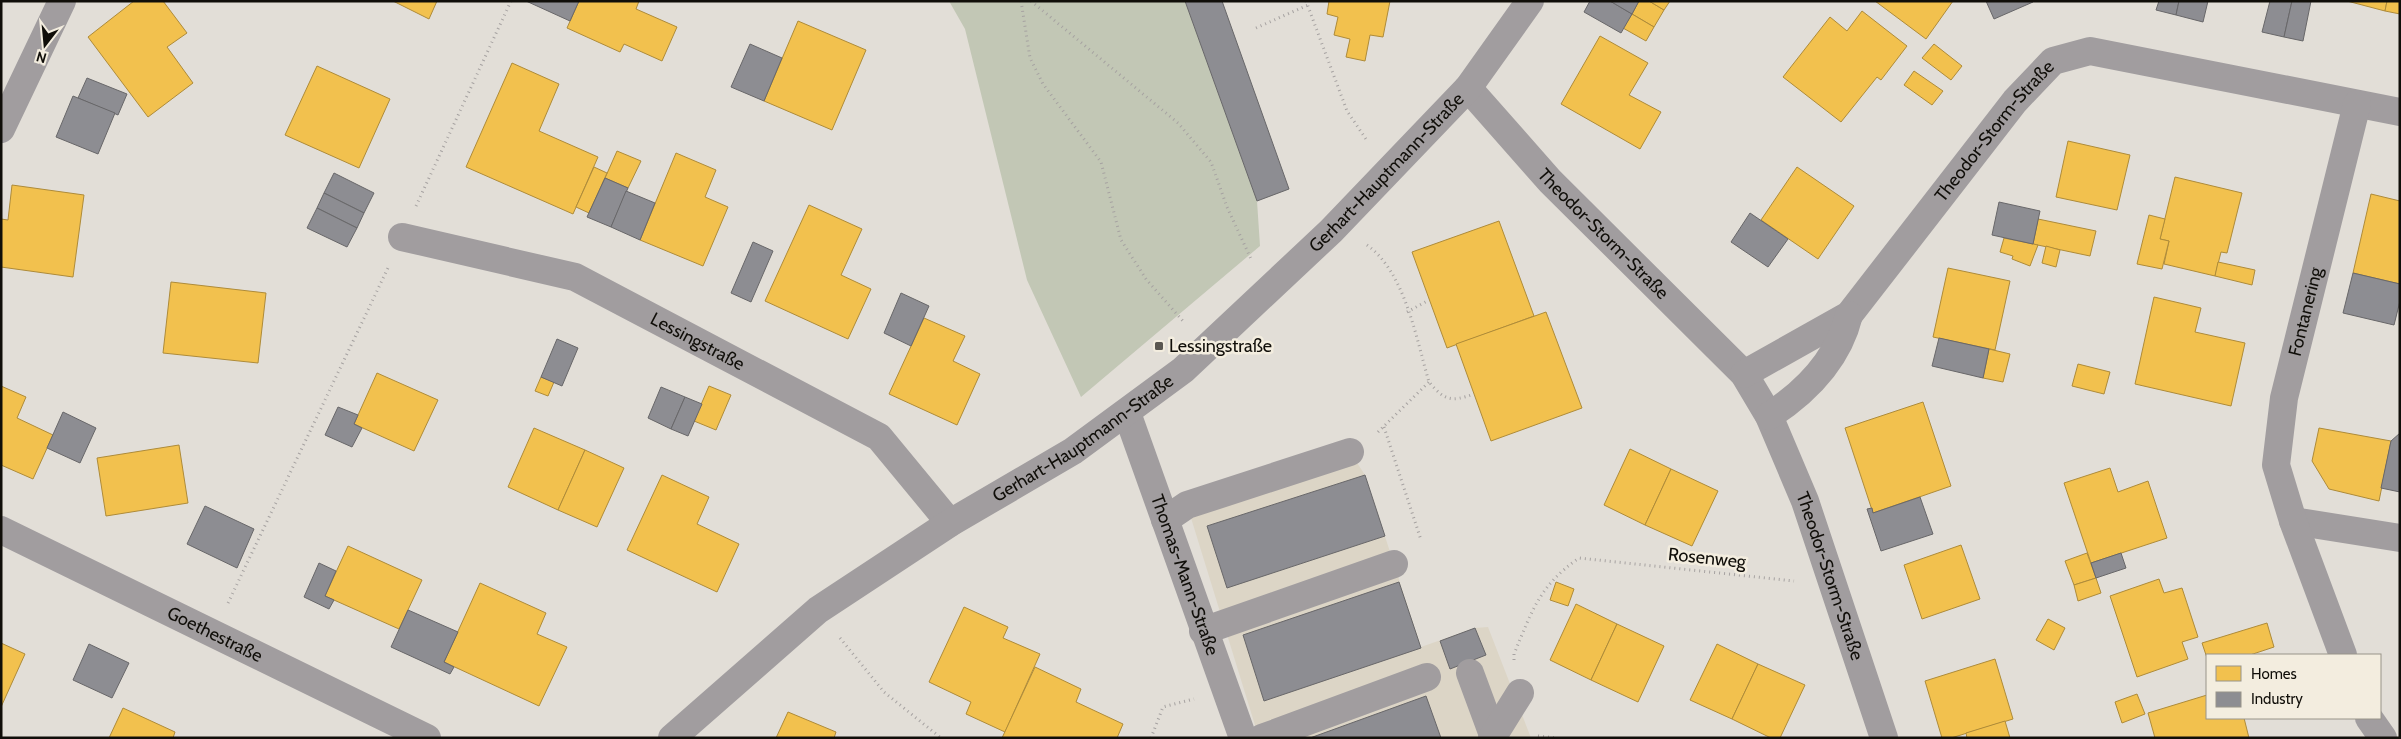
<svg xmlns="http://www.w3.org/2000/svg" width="2401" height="739" font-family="Cabin,sans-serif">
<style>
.built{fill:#dcd5c6}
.green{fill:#c2c7b5}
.homes{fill:#f2c14e;stroke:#ae8b39}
.industry{fill:#8d8d92;stroke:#686769}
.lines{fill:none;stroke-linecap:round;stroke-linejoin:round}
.path{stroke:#a6a2a1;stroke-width:3;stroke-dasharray:1 4;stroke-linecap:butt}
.minor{stroke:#a19d9f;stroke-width:28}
.poi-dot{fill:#5a5751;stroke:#f3eddf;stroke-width:2}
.labels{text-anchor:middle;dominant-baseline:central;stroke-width:5;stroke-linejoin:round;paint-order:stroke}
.street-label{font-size:18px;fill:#100e09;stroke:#f3eddf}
.poi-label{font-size:18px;fill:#100e09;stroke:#f3eddf;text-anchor:start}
</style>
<rect width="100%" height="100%" fill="#e2ded7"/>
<!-- built -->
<path class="built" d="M1350 452 1365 475 1421 647 1475 628 1488 627 1531 738H1259L1187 505Z"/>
<!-- green -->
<path class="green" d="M949 1H1185L1257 201 1260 246 1081 397 1027 280 965 29Z"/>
<!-- homes -->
<g class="homes">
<path d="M134 1H163L187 33 167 47 193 83 148 117 88 37Z"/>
<path d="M393 1H437L429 19Z"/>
<path d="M579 1H639L636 9 677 27 662 61 624 44 620 52 567 28Z"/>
<path d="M1329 1H1390L1383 37 1370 35 1365 61 1346 57 1350 39 1334 35 1338 17 1327 14Z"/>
<path d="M1639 1H1649L1664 10 1654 27 1632 14Z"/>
<path d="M1649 1H1670L1664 10Z"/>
<path d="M1875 1H1953L1926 39Z"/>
<path d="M2347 1H2387L2385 11Z"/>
<path d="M2387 1H2400V14L2385 11Z"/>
<path d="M1862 11 1907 46 1881 80 1877 77 1841 122 1783 77 1830 17 1847 31Z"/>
<path d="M1632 14 1654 27 1646 41 1623 28Z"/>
<path d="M798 21 866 50 832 130 764 101Z"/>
<path d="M1600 36 1648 63 1629 95 1661 112 1640 149 1561 104Z"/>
<path d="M1934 44 1962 66 1951 80 1922 58Z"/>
<path d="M512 63 559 84 539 131 598 157 573 214 466 167Z"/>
<path d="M317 66 390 99 359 168 285 135Z"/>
<path d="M1914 71 1943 91 1932 105 1904 85Z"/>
<path d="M2068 141 2130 155 2117 210 2056 197Z"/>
<path d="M617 151 641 161 628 188 605 178Z"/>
<path d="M676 153 716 170 705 197 728 207 703 266 640 240Z"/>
<path d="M594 167 607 173 589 213 576 207Z"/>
<path d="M1797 167 1854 206 1818 259 1761 220Z"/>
<path d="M2175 177 2242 193 2227 253 2221 252 2215 276 2164 264 2169 241 2160 239Z"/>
<path d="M12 185 84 195 73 277 1 267V219L8 220Z"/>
<path d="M2371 194 2400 201V284L2353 273Z"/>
<path d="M809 205 862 229 841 275 871 289 848 339 765 301Z"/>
<path d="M2149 215 2165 219 2160 239 2169 241 2162 269 2137 264Z"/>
<path d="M2038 219 2096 231 2090 256 2033 244Z"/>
<path d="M1499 221 1534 316 1447 348 1412 252Z"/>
<path d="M2004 238 2038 245 2030 266 2012 259 2013 256 2000 252Z"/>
<path d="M2046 246 2060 250 2056 267 2042 263Z"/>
<path d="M2218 262 2255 270 2252 285 2215 276Z"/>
<path d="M1948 268 2010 281 1995 350 1933 337Z"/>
<path d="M171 282 266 293 258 363 163 353Z"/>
<path d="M2154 297 2201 308 2195 332 2245 343 2231 406 2135 384Z"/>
<path d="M1546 312 1582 408 1491 441 1456 344Z"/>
<path d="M924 318 965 336 953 361 980 374 957 425 889 394Z"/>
<path d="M1989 349 2010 354 2003 382 1983 378Z"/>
<path d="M2078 364 2110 372 2104 394 2072 386Z"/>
<path d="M377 373 438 400 414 451 354 424Z"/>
<path d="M541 377 554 382 548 396 535 391Z"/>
<path d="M1 386 26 397 17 418 53 435 33 479 1 465Z"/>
<path d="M709 386 731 395 716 430 694 421Z"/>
<path d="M1923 402 1951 486 1873 513 1845 428Z"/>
<path d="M534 428 585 450 558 510 508 487Z"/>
<path d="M2319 428 2391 441 2379 501 2329 489 2312 461Z"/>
<path d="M179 445 188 503 106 516 97 458Z"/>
<path d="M1630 449 1671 469 1645 525 1604 505Z"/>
<path d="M585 450 624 468 597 527 558 510Z"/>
<path d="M2110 468 2118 492 2148 481 2167 538 2091 563 2064 483Z"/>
<path d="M1671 469 1718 491 1692 546 1645 525Z"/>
<path d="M662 475 709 497 697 524 739 544 717 592 627 550Z"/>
<path d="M1961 545 1980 599 1922 619 1904 565Z"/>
<path d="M348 546 422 580 399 629 325 596Z"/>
<path d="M2087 553 2096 578 2074 585 2065 561Z"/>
<path d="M2096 578 2101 593 2078 601 2074 585Z"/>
<path d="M2159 579 2164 593 2182 588 2198 637 2182 642 2188 659 2137 677 2110 596Z"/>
<path d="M1556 582 1574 589 1568 606 1550 600Z"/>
<path d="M480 583 546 613 537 634 567 647 539 706 444 662Z"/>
<path d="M1576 604 1617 624 1591 680 1550 660Z"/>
<path d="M964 607 1008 627 1003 638 1040 654 1005 732 966 714 971 702 929 682Z"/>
<path d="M2048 619 2065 628 2054 650 2036 640Z"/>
<path d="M2267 623 2274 647 2250 655H2207V658L2202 643Z"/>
<path d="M1617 624 1664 646 1638 702 1591 680Z"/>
<path d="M1 643 25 654 1 707Z"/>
<path d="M1717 644 1758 664 1732 719 1690 700Z"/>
<path d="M1995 659 2013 719 1951 738H1942L1925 681Z"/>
<path d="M1758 664 1805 685 1780 738H1771L1732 719Z"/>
<path d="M1035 667 1081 689 1076 702 1123 724 1117 738H1002Z"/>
<path d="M2137 694 2145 714 2122 723 2115 702Z"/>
<path d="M2207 695V718H2244L2249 738H2155L2148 713Z"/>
<path d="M123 708 175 732 173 738H109Z"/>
<path d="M788 712 836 732 834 738H776Z"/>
<path d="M2005 721 2010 738H1967L1966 733Z"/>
</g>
<!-- industry -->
<g class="industry">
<path d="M526 1H579L570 21Z"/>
<path d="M1185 1H1222L1289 189 1257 201Z"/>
<path d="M1590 1H1610L1632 14 1621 33 1584 12Z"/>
<path d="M1610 1H1639L1632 14Z"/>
<path d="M1986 1H2033V2L1994 19Z"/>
<path d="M2159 1H2179L2176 15 2156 10Z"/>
<path d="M2179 1H2208L2203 22 2176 15Z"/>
<path d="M2270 1H2292L2284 37 2262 32Z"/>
<path d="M2292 1H2311L2303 41 2284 37Z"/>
<path d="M750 44 782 58 764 101 731 87Z"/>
<path d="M87 78 127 94 118 115 78 98Z"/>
<path d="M73 96 115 113 98 154 56 137Z"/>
<path d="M334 173 374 193 364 213 324 193Z"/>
<path d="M605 178 628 188 611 227 587 217Z"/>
<path d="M626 191 655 203 640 240 611 227Z"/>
<path d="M324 193 364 213 357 228 317 208Z"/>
<path d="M1999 202 2040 211 2033 244 1992 235Z"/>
<path d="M317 208 357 228 347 247 307 228Z"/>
<path d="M1750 213 1788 239 1768 267 1731 242Z"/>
<path d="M753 242 773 251 751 302 731 293Z"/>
<path d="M2353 273 2400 284V301L2394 325 2343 313Z"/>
<path d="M901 293 929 306 911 346 884 333Z"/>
<path d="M1939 338 1989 349 1983 378 1932 366Z"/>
<path d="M557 339 578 348 562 386 541 377Z"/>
<path d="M661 387 685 397 671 429 648 418Z"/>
<path d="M685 397 702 404 688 436 671 429Z"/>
<path d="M338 407 358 415 354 424 362 428 352 447 325 435Z"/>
<path d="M63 412 96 428 80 463 47 448Z"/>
<path d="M2400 433V492L2381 488 2391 441Z"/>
<path d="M1365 475 1385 536 1227 588 1207 526Z"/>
<path d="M1920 497 1933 534 1881 551 1867 509 1872 508 1873 513Z"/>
<path d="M205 506 254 529 237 568 187 544Z"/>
<path d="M2121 553 2126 568 2096 578 2091 563Z"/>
<path d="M319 563 336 571 325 596 334 600 329 609 304 597Z"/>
<path d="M1399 582 1421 648 1264 701 1243 635Z"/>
<path d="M408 610 458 632 444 662 454 667 450 674 391 647Z"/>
<path d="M1475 628 1486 655 1450 669 1440 641Z"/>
<path d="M89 644 129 663 112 698 73 680Z"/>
<path d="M1426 696 1441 738H1310Z"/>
</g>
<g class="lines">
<!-- path -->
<g class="path">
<path d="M1021 1 1030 58 1043 84 1101 162 1121 240 1146 279 1183 321"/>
<path d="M1031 1 1178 123 1211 162 1227 207 1251 259"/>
<path d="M1306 1 1347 111 1368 142"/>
<path d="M1256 28 1308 5"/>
<path d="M416 206 511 1"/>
<path d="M1367 245C1405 272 1416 338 1429 382 1445 401 1451 402 1474 394"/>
<path d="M1407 312 1429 300"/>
<path d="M1384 427 1421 540"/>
<path d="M1378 432 1429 382"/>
<path d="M228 603 388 268"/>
<path d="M840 638 884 692 941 738"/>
<path d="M1514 660V654C1532 611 1539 586 1579 558L1794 581"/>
<path d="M1538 736 1557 738"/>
<path d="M1151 738 1163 707 1194 699"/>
</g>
<!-- minor -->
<g class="minor">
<path id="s1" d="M1468 88 1550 181 1744 374 1769 416 1805 501 1884 738"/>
<path d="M1 129 62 1"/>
<path id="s2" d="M402 237 575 277 879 437 950 523"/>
<path id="s3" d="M1744 374 1849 315 2015 101 2053 61 2090 51 2400 112"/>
<path id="s4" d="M1127 413 1243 738"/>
<path d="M1769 416C1806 392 1838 360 1849 315"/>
<path d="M1165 520 1187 505 1350 452"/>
<path d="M2293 521 2400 538"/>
<path id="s5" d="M1 530 427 738"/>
<path d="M1203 631 1394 564"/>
<path id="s6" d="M2343 655 2293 521 2276 465 2284 398 2357 104"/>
<path d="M1470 673 1493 735"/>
<path d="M2369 718 2383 738"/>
<path id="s7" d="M672 738 818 610 950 523 1073 451 1183 370 1331 231 1468 88 1530 1"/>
<path d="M1262 738 1427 677"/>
<path d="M1492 738 1520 693"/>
</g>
</g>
<!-- markers -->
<rect class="poi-dot" x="1154" y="341" width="10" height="10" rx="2.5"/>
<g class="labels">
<!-- street labels -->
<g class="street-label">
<text stroke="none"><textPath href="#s3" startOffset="355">Theodor-Storm-Straße</textPath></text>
<text stroke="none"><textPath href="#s7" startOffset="915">Gerhart-Hauptmann-Straße</textPath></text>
<text stroke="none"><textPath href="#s1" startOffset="199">Theodor-Storm-Straße</textPath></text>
<text stroke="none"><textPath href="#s6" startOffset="358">Fontanering</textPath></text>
<text stroke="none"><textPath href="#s2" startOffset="316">Lessingstraße</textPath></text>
<text stroke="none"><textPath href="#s7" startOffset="510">Gerhart-Hauptmann-Straße</textPath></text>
<text transform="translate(1707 558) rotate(6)">Rosenweg</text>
<text stroke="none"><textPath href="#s4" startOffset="172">Thomas-Mann-Straße</textPath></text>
<text stroke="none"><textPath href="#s1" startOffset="618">Theodor-Storm-Straße</textPath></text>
<text stroke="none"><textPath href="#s5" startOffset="238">Goethestraße</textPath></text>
</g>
<!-- poi labels -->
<g class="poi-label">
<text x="1169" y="346">Lessingstraße</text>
</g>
</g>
<!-- border -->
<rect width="2401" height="739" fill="none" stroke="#100e09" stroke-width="5"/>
<!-- legend -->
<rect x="2206" y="654" width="175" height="65" fill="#f3eddf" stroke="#989489"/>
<rect x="2216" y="666" width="25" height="15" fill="#f2c14e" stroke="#989489"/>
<text x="2251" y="679" font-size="15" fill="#100e09">Homes</text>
<rect x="2216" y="692" width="25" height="15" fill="#8d8d92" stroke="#989489"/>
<text x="2251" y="704" font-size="15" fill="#100e09">Industry</text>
<!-- north arrow -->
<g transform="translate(45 45) rotate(196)" stroke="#f3eddf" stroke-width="4" paint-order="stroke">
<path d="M0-4L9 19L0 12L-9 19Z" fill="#100e09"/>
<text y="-8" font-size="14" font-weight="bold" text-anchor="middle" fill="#100e09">N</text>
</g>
</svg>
